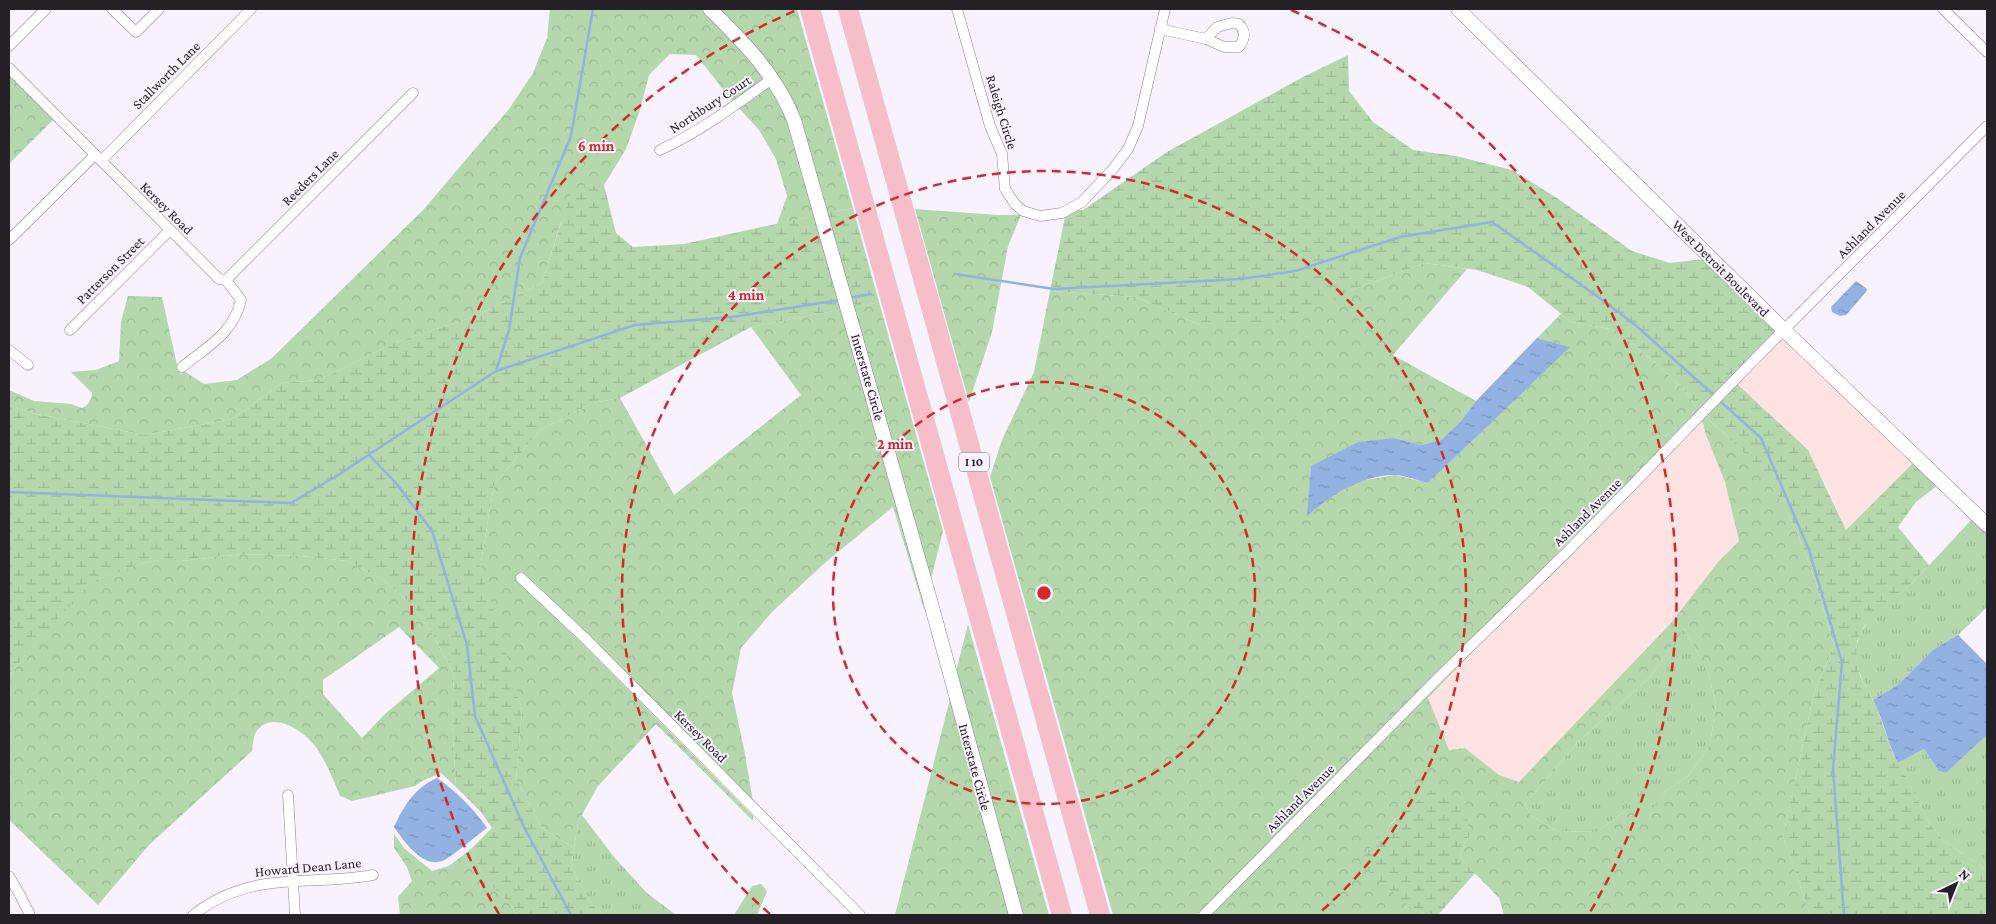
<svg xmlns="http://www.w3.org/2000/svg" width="1996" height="924" font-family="'Crimson Pro',serif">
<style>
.commercial{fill:#fee3e2}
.grass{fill:url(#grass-tufts)}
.forest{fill:url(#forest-crowns);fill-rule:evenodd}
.wetland{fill:url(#wetland-marsh)}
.water{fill:url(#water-ripples)}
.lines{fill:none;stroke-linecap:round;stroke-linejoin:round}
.stream{stroke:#93b2e2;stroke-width:2.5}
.street-casing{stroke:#88828e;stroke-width:11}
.secondary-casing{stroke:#88828e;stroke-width:15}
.highway-casing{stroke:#d3d3d4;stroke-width:20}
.street{stroke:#fff;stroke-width:10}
.secondary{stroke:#fff;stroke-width:14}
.highway{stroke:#f7bec9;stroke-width:19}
.ring{fill:none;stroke:#d62828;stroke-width:2.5;stroke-dasharray:9 6}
.labels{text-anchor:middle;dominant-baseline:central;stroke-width:4;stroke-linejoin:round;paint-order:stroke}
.shield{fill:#f7f2fd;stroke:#646067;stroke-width:1}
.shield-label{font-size:12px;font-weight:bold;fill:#252227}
.street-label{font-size:14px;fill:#252227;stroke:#f7f2fd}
.centre{fill:#d62828;stroke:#f7f2fd;stroke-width:2.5}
.ring-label{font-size:15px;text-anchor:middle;font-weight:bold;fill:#d62828;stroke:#f7f2fd;stroke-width:4;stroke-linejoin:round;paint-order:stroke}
</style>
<defs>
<pattern id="grass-tufts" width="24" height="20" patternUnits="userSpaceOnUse" patternTransform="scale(1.25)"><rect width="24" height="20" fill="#b4d7ac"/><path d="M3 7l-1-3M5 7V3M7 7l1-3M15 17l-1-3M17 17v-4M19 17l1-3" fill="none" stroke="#9bb894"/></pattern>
<pattern id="forest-crowns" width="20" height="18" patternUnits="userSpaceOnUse" patternTransform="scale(1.25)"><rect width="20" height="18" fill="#b4d7ac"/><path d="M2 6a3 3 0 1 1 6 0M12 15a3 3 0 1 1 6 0" fill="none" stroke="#9bb894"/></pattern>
<pattern id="wetland-marsh" width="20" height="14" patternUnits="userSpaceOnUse" patternTransform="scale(1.25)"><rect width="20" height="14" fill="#b4d7ac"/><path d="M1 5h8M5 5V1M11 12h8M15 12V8" fill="none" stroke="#9bb894"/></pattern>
<pattern id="water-ripples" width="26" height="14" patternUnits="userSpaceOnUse" patternTransform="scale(1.25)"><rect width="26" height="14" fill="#93b2e2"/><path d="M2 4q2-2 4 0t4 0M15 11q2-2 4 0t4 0" fill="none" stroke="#7890b7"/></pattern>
</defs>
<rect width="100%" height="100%" fill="#f7f2fd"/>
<!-- commercial -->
<g class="commercial">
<path d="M1784 337 1914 462 1846 530 1824 480 1737 384Z"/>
<path d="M1702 420 1706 435 1725 482 1739 541 1718 562 1671 623 1519 782 1499 775 1465 748 1449 751 1427 698Z"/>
</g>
<!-- grass -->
<g class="grass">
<path d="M1973 518 1987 532V607L1958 635 1934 649 1899 684 1873 700C1863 682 1851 661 1858 640 1865 616 1893 602 1910 585 1931 563 1952 541 1973 518Z"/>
<path d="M1684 629 1707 669 1716 704 1710 745 1689 775 1666 791 1655 808 1626 811 1618 816 1597 832 1557 831 1532 816 1525 804 1576 744 1651 676Z"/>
<path d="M1987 735V871L1943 840 1931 825 1898 763 1924 749 1939 771 1946 773Z"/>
<path d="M582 815 614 857 647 893 676 915H605L592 905 571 868 578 822Z"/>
</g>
<!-- forest -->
<g class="forest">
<path d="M550 9H702L766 77 733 102 696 55 670 54 649 75 640 110 626 149 606 182 561 222 542 283 476 316 396 342 319 380 282 383 232 419 145 435 32 413 9 405V390L34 401 71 404 82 408C88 405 92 400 92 393L71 372 96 370 119 361 121 322 128 296 162 297 177 365 176 367 181 374 184 371 204 384 237 380 272 358 424 209 509 109 533 73 547 38Z"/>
<path d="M717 9H797L853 208 826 213 799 118Z"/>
<path d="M9 75 53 120 9 164Z"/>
<path d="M771 85 784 108 817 215 777 224 787 196 776 159 759 130 739 108Z"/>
<path d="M915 209 997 215H1021L1008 246 992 332 969 402Z"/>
<path d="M1425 263 1467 269 1393 355 1476 401 1461 421 1441 440 1422 445 1394 438 1311 466 1308 515 1323 502 1359 481 1395 475 1428 483 1569 347 1537 338 1561 314 1571 322 1616 330 1661 368 1684 390 1699 411 1197 915H1113L990 477 1002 440 1034 372 1050 291 1136 297 1200 325 1352 290Z"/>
<path d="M879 302 943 531 930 583 853 308Z"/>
<path d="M844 309 925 603 924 609 893 507 827 561 773 611 741 648 732 693 744 749 753 801 590 637 521 571 515 579 583 644 753 816V821L656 724 598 786 578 822 574 848 542 828 516 779 522 710 480 568 494 485 540 430 593 403 620 398 674 495 801 395 751 327Z"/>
<path d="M1705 417 1723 432 1767 475 1795 527 1816 582 1834 646 1814 693 1783 836 1810 915H1504L1499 898 1459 857 1469 836 1438 785 1391 823 1406 904 1426 915H1210L1492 631 1428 698 1449 750 1465 748 1499 775 1519 782 1671 623 1718 562 1739 541 1725 482 1706 435 1702 420ZM1684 629 1707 669 1716 704 1710 745 1689 775 1666 791 1655 807 1626 811 1618 816 1597 832 1557 831 1532 816 1525 804 1576 744 1651 676Z"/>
<path d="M243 554 301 556 347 561 385 581 411 604 432 633 454 674 452 717 456 787 441 773 422 781 415 786 352 801 340 796C333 779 326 761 315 746 304 731 271 709 256 732 253 737 253 746 252 751L149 845 98 905 9 820V679L18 664 89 582 151 561H181ZM399 627 439 668 385 714 362 738 323 694V680Z"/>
<path d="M968 624 1049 915H1021L955 676Z"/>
<path d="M951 695 1010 915H895Z"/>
<path d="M394 834 404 848 432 871 449 866 471 849C476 861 482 875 491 885 501 897 509 900 517 915H400L398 897 412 881 407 867 394 848Z"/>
<path d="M761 884 767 891 757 915H734L752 886Z"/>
</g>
<!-- wetland -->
<g class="wetland">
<path d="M1348 55 1349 91 1373 122 1413 150 1456 156 1512 170 1557 198 1632 251 1670 263 1704 259 1778 331 1699 411 1684 390 1661 368 1616 330 1571 322 1528 287 1477 270 1425 263 1352 290 1274 323 1200 325 1136 297 1050 291 1065 217 1078 210H1083L1167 152 1303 77Z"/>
<path d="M606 182 604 185 616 233 633 247 684 244 817 215 844 309 751 327 620 398 593 403 540 430 494 485 480 568 494 611 522 710 516 779 542 828 574 848 571 868 592 905 605 915H517C509 900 501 897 491 885 482 875 476 861 471 849L492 828 481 812 456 787 452 717 454 674 432 633 411 604 385 581 347 561 301 556 243 554 181 561H151L90 582 18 664 9 679V405L32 413 145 435 232 419 282 383 319 380 396 342 476 316 542 283 570 195Z"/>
<path d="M853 208 879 302 853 308 826 213Z"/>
<path d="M1737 384 1808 450 1846 530 1914 462 1938 485 1916 502 1898 527 1929 565 1909 586 1864 626 1857 641 1856 657 1860 676 1877 708 1892 751 1931 825 1943 840 1987 871V915H1810L1783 836 1814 693 1834 646 1816 582 1795 527 1767 476 1723 432 1705 417Z"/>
<path d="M1438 785 1467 806 1469 836 1459 857 1475 873 1438 915H1426L1406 904 1359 863C1379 831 1408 808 1438 785Z"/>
</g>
<!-- water -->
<g class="water">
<path d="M1856 281 1867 289 1866 292 1846 315 1840 316 1832 312 1831 307Z"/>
<path d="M1537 338 1570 347 1428 483C1418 481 1405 475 1394 475 1362 475 1330 496 1307 516L1311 466 1358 442 1394 438 1422 445 1441 440 1461 421 1476 401Z"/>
<path d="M1958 635 1987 664V735L1946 773 1939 771 1924 749 1898 763C1887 743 1884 720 1873 700L1899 684 1934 649Z"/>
<path d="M437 778C456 791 474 809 487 828 478 834 451 858 442 861 422 868 404 841 394 827 404 805 415 788 437 778Z"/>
</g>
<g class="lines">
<!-- stream -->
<g class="stream">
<path d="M955 274 1054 289 1241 279 1295 271 1400 237 1492 222 1601 299 1634 324 1715 396"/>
<path d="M848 298 871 294"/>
<path d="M496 371 509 330 520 258 571 136 593 9"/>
<path d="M1719 400 1761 438 1809 550 1842 662 1833 769 1844 915"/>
<path d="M369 455 396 483 432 531 467 645 475 716 524 827 571 915"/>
<path d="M9 492 291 503 338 475 496 371 635 325 732 317 840 300"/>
</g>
<defs>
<g id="street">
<path d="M112 9 136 32 159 9"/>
<path d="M957 9 990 126 1002 154 1005 189 1015 204 1023 211 1040 216 1062 213 1082 202 1113 169 1128 149 1138 126 1165 9"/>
<path d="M1943 9 1987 52"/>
<path d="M1232 23 1239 24C1246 31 1245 39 1239 47H1224L1206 39 1217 27Z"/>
<path d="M1160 29 1206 39"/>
<path d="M9 46 46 9"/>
<path d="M9 68 219 279 226 280 241 300C233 334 208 346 182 367"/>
<path d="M660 150C701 131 737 104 773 78"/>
<path d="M101 161 251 9"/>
<path d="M9 240 95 155"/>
<path d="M226 280 413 93"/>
<path d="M70 330 170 230"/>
<path d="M9 350 28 365"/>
<path d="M521 578 587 640 860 915"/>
<path d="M288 795 295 915"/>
<path d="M9 876 20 895 30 915"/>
<path d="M193 915C252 869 306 887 373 875"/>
<path d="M1204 915 1438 678 1569 550 1758 356 1987 126"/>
</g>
<g id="secondary">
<path d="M710 9C744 43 776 74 794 120L930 600 1016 915"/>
<path d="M1458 9 1785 331 1987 525"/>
</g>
<g id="highway">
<path d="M810 9 1062 915"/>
<path d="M848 9 1100 915"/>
</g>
</defs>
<!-- street casing -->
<use href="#street" class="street-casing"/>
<!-- secondary casing -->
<use href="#secondary" class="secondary-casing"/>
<!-- highway casing -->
<use href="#highway" class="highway-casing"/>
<!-- street -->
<use href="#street" class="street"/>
<!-- secondary -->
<use href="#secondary" class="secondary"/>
<!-- highway -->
<use href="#highway" class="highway"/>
</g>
<!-- distance rings -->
<g class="ring">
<circle cx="1044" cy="593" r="211"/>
<path d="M770 914A422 422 0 1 1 1318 914"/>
<path d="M499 914A633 633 0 0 1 797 10M1291 10A633 633 0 0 1 1589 914"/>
</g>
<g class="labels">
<!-- shield labels -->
<rect class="shield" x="959" y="452.5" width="30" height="19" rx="4"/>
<g class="shield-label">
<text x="974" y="462">I 10</text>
</g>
<!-- street labels -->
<g class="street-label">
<text transform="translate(166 75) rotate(-45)">Stallworth Lane</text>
<text transform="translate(710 104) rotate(-33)">Northbury Court</text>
<text transform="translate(1002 112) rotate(73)">Raleigh Circle</text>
<text transform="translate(310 177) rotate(-45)">Reeders Lane</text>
<text transform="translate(167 208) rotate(45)">Kersey Road</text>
<text transform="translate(1871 224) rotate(-45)">Ashland Avenue</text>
<text transform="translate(1721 268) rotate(45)">West Detroit Boulevard</text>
<text transform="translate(110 270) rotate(-45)">Patterson Street</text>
<text transform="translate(868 377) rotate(74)">Interstate Circle</text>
<text transform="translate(1587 512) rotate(-45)">Ashland Avenue</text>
<text transform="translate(701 736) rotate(45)">Kersey Road</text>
<text transform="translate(975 767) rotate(75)">Interstate Circle</text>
<text transform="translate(1300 798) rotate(-45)">Ashland Avenue</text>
<text transform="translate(308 867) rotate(-5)">Howard Dean Lane</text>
</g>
</g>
<circle cx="1044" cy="593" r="8" class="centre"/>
<g class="ring-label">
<text x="596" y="151">6 min</text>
<text x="746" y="300">4 min</text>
<text x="895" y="449">2 min</text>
</g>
<!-- border -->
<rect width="1996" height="924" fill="none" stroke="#252227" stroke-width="20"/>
<!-- north arrow -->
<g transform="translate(1956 884) rotate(43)" stroke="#f7f2fd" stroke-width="4" paint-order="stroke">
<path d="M0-4L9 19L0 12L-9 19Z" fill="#252227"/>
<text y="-8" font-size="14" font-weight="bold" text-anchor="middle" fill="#252227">N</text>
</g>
</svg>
